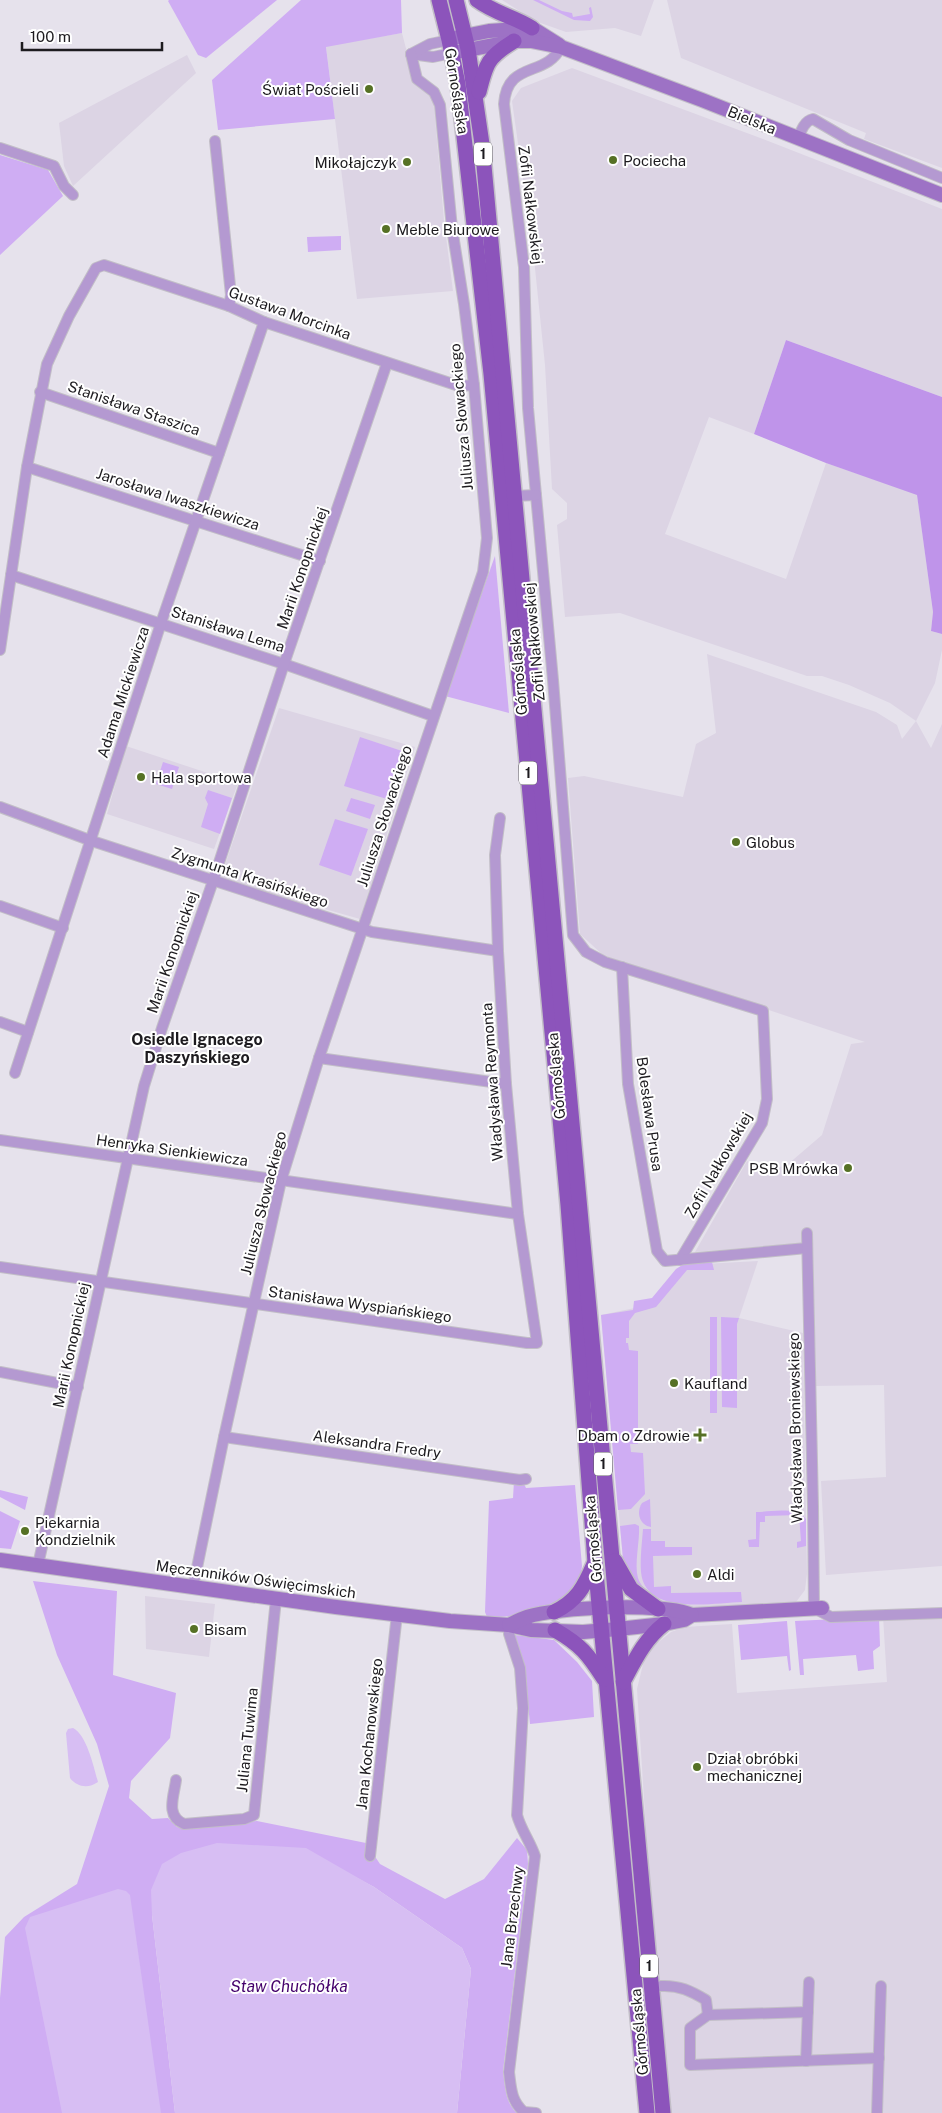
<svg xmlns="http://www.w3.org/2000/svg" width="942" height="2113" font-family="'Public Sans',sans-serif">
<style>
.built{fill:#dcd4e4}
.green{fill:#cfadf3}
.forest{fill:#bf94ea}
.water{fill:#d7bef3}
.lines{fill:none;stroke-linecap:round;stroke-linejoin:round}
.street-casing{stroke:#c2bec7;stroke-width:12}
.secondary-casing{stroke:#c2bec7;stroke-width:16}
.primary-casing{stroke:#c2bec7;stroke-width:18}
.street{stroke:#b499d1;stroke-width:10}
.secondary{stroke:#9d72c5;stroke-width:14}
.primary{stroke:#8c54bb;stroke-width:15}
.poi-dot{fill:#567125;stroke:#fff;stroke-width:2}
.labels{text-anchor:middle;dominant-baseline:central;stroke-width:4;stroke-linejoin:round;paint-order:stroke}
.shield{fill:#fff;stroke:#615f62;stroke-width:1}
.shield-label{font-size:14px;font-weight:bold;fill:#1d1b1f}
.poi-label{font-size:15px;fill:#1d1b1f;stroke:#fff;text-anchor:start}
.street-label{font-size:15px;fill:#1d1b1f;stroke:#fff}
.neighbourhood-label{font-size:16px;font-weight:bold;fill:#1d1b1f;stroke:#fff}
.water-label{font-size:16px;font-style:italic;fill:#44006b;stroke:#fff}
</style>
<rect width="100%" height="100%" fill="#e6e2ec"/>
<!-- built -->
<g class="built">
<path d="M502 0H654L641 36 615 28 566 32 535 21Z"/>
<path d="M667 0H942V168L864 139 866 133 681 58Z"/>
<path d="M402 33 415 84 431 96 434 105 444 221 453 291 357 299 326 46Z"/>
<path d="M187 55 196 73 73 186 64 166 59 123Z"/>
<path d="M572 68 763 139 942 209V397L786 340 754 434 709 417 665 534 786 579 826 463 917 494 933 612 931 631 942 634V650L935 683 916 721 931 748 942 724V1566L826 1575 821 1481 886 1477 884 1385 816 1386 813 1242 695 1252 747 1161 765 1171 787 1165 822 1135 851 1044 865 1042 603 955 580 934 568 778 584 776 683 797 696 744 716 733 707 654 876 712 897 725 902 739 916 721 890 703 849 685 822 676H807L620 613 565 617 557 525 567 519V503L552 489 545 365 533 249 512 101 521 88Z"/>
<path d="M279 708 415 747 360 919 220 879Z"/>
<path d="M126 746 238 783 214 849 107 814Z"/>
<path d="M758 1261 739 1318 803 1333 807 1574 805 1590 796 1602 689 1608 665 1604 650 1599 623 1559 601 1315 654 1304 686 1265Z"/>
<path d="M145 1596 215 1604 209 1657 146 1649Z"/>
<path d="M883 1616 942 1617V2113H671L650 1893 637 1689 644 1660 656 1644 671 1632 685 1627 732 1624 737 1693 887 1682Z"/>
</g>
<!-- green -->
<g class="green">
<path d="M169 0H277L206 58 198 55 168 1Z"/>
<path d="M301 0H401L402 33 326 47 335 119 218 130 212 80Z"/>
<path d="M533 0H539L562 11 572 13 573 17 590 14 589 8 591 7 593 17 590 21 574 20Z"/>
<path d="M0 155 48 170 63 196 0 255Z"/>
<path d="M341 236V250L308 252 307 237Z"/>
<path d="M495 556 509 713 445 696Z"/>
<path d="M360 737 402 751 387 799 344 786Z"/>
<path d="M163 762 179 767 172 789 156 784Z"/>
<path d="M208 790 232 798 220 834 201 827 208 804 205 798Z"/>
<path d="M351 798 375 805 370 819 346 811Z"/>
<path d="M335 819 368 829 351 876 319 865Z"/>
<path d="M712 1262 714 1270H687L656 1307 635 1313 629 1321V1338H626V1343H628L629 1350 638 1351V1444H630L631 1452 643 1453 645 1494 631 1509 618 1510 601 1315 633 1310 634 1301 652 1298 676 1269 684 1264Z"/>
<rect x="710" y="1317" width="7" height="96"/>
<path d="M721 1317 739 1318 737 1324V1408L722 1407Z"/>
<path d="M514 1481 524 1484 526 1488 575 1485 582 1566C579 1608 521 1618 487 1617L485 1612 489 1501 513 1498Z"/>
<path d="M0 1490 28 1497 25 1510 0 1497Z"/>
<path d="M650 1499 651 1527C639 1525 636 1512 642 1503Z"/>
<path d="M0 1511 20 1521 11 1549 0 1548Z"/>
<path d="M756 1512C772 1512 795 1506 806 1519V1546L797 1548V1542L801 1541 799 1515 765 1516V1522H760L759 1547H749L748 1540 756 1539Z"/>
<path d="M635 1524 639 1526C640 1541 634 1564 638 1578 640 1585 647 1591 651 1597L650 1599 627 1574 623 1559 620 1526Z"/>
<path d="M643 1529H651V1541H665V1547H692V1555L653 1556 654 1587 671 1586V1593L741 1592 742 1602C712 1603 645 1616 641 1572 640 1558 642 1543 643 1529Z"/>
<path d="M33 1581 117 1591 113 1675 176 1693 170 1738 131 1781 129 1798 152 1819 168 1818 177 1827 192 1829 257 1821 366 1843 380 1864 445 1899 484 1879 517 1838 527 1850 528 1864 503 2071C505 2085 505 2103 517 2113H457L471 1969 462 1948 374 1887 344 1871 152 1915 175 2113H0V1998L5 1937 24 1917 77 1884 109 1786 97 1744 57 1655Z"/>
<path d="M879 1617 880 1646 873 1651 874 1669 858 1671 856 1655 803 1659 804 1675H800L795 1621Z"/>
<path d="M787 1621 791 1670 789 1671 787 1656 741 1660 738 1625Z"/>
<path d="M515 1635 554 1640 577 1662 592 1681 594 1717 530 1724 526 1685Z"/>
</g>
<!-- forest -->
<path class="forest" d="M786 340 942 397V634L931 631 933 612 917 495 826 463 754 434Z"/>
<!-- water -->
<g class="water">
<path d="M73 1728C87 1735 94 1768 98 1782 88 1789 77 1787 70 1778L66 1733 68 1729Z"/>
<path d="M217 1843 306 1848 374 1887 462 1948 471 1969 457 2113H175L152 1915 151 1890 162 1864 181 1853Z"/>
<path d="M118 1889 126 1891 130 1895 161 2113H62L25 1928 30 1917Z"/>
</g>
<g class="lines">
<defs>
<g id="street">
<path d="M561 47C546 78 507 60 504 104L524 267 528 408 553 680 573 935 586 952 605 962 763 1011 767 1099 762 1123 680 1260"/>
<path d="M411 54 433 57 452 53"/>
<path d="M411 54 430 44 449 40"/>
<path d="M798 139C801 131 804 121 813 119L849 140 942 178"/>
<path d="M215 141 231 295 229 306"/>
<path d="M0 148 54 166 64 186 73 195"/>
<path d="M40 392 219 453"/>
<path d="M27 467 320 561"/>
<path d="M514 496 536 495"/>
<path d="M11 575 284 664 433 716"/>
<path d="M0 650 27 467 47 364 69 316 96 268 104 265 229 306 264 322 459 386 474 385"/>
<path d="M0 807 92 841 372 932 498 951"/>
<path d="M0 906 63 928"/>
<path d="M622 967 628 1084 657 1251 665 1261 807 1248"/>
<path d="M0 1022 28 1032"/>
<path d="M319 1058 506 1084"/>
<path d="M15 1073 161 623 264 322"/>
<path d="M0 1140 518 1214"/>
<path d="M807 1233 813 1507 814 1608 831 1617 942 1613"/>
<path d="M0 1267 527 1343H537L518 1214 506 1084 498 951 495 855 500 818"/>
<path d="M0 1372 78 1387"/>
<path d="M224 1437 520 1480 526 1479"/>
<path d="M38 1565 144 1086 162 1028 213 881 284 664 387 363"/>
<path d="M193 1587 224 1437 281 1181 319 1058 483 572 487 538 474 385 464 304 452 228 440 105 434 92 417 79 411 54"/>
<path d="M509 1625V1634L520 1668 523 1708 517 1815C521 1830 530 1841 535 1856L509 2072C511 2088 511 2101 524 2112L536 2113"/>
<path d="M176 1780C174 1796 165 1816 184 1824L244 1819 254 1815 276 1599"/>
<path d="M370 1856 397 1614"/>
<path d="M661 1986C679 1985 691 1991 706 2000L708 2015"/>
<path d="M808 2012 708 2015 690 2028V2065L879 2058"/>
<path d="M806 2061 809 1982"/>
<path d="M877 2113 881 1986"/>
</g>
<g id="secondary">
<path d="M454 38 489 31 532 28 559 45"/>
<path d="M457 52 514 41H531L561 47 702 100 942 195"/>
<path d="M0 1560 336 1607 450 1621 509 1625 531 1630 583 1632 618 1629 664 1624 684 1620 692 1615 822 1608"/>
<path d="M509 1625C515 1622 521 1619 527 1617 557 1607 664 1602 692 1615"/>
</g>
<g id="primary">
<path d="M439 0 449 40 458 84 491 374 568 1205 595 1562 647 2113"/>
<path d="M456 0 468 49 482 144 663 2113"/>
<path d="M477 0C496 14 513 16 532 28"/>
<path d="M479 92C486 63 488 57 514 41"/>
<path d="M615 1561 631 1589 658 1609"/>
<path d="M554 1612C577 1601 584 1587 594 1564"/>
<path d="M555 1630C581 1645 588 1654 604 1679"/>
<path d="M623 1682C635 1660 644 1640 664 1624"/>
</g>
</defs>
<!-- street casing -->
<use href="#street" class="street-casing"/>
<!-- secondary casing -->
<use href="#secondary" class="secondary-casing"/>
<!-- primary casing -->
<use href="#primary" class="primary-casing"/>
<!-- street -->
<use href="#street" class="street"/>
<!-- secondary -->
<use href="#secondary" class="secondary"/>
<!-- primary -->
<use href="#primary" class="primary"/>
</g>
<!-- markers -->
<g class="poi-dot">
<circle cx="369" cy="89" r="5"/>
<circle cx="613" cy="160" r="5"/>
<circle cx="407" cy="162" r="5"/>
<circle cx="386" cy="229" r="5"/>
<circle cx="141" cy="777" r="5"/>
<circle cx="736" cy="842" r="5"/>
<circle cx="848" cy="1168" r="5"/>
<circle cx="674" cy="1383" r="5"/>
<path d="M697.5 1427.5h5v5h5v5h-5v5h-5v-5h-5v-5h5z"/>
<circle cx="25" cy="1531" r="5"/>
<circle cx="697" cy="1574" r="5"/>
<circle cx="194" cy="1629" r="5"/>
<circle cx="697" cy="1767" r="5"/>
</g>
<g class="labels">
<!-- shield labels -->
<g class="shield">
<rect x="474" y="142.5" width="18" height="23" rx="4"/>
<rect x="519" y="761.5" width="18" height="23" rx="4"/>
<rect x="594" y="1452.5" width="18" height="23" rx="4"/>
<rect x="640" y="1954.5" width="18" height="23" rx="4"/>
</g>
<g class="shield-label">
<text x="483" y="154">1</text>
<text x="528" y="773">1</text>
<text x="603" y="1464">1</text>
<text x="649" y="1966">1</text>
</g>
<!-- poi labels -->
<g class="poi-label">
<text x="359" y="89" text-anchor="end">Świat Pościeli</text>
<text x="623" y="160">Pociecha</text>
<text x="397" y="162" text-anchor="end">Mikołajczyk</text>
<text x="396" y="229">Meble Biurowe</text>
<text x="151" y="777">Hala sportowa</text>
<text x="746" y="842">Globus</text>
<text x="838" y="1168" text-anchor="end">PSB Mrówka</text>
<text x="684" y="1383">Kaufland</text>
<text x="690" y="1435" text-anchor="end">Dbam o Zdrowie</text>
<text x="35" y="1522">Piekarnia<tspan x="35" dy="17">Kondzielnik</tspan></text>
<text x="707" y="1574">Aldi</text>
<text x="204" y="1629">Bisam</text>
<text x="707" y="1758">Dział obróbki<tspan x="707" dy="17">mechanicznej</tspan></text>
</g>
<!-- street labels -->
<g class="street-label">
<text transform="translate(457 91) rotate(81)">Górnośląska</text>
<text transform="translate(752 120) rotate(22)">Bielska</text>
<text transform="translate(531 205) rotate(83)">Zofii Nałkowskiej</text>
<text transform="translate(290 313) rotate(20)">Gustawa Morcinka</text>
<text transform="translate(134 408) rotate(19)">Stanisława Staszica</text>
<text transform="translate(461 417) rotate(-95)">Juliusza Słowackiego</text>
<text transform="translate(178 499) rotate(18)">Jarosława Iwaszkiewicza</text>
<text transform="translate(302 568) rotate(-71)">Marii Konopnickiej</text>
<text transform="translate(228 629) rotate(18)">Stanisława Lema</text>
<text transform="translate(534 642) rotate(-95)">Zofii Nałkowskiej</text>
<text transform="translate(518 672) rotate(-95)">Górnośląska</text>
<text transform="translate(123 692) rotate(-72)">Adama Mickiewicza</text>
<text transform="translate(384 816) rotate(-72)">Juliusza Słowackiego</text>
<text transform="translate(250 877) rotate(18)">Zygmunta Krasińskiego</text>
<text transform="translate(172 952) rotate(-71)">Marii Konopnickiej</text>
<text transform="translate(556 1076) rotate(-95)">Górnośląska</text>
<text transform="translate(492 1082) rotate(-94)">Władysława Reymonta</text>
<text transform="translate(650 1114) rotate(82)">Bolesława Prusa</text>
<text transform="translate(172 1150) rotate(8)">Henryka Sienkiewicza</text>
<text transform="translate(718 1165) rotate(-60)">Zofii Nałkowskiej</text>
<text transform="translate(263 1203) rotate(-76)">Juliusza Słowackiego</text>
<text transform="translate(360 1304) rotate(8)">Stanisława Wyspiańskiego</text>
<text transform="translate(71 1345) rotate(-78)">Marii Konopnickiej</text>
<text transform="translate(795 1428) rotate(-91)">Władysława Broniewskiego</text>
<text transform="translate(377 1444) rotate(8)">Aleksandra Fredry</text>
<text transform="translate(593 1539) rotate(-95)">Górnośląska</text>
<text transform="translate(256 1579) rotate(8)">Męczenników Oświęcimskich</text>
<text transform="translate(369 1734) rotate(-84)">Jana Kochanowskiego</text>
<text transform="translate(247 1740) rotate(-84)">Juliana Tuwima</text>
<text transform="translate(512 1917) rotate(-83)">Jana Brzechwy</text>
<text transform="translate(639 2032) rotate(-95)">Górnośląska</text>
</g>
<!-- neighbourhood labels -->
<g class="neighbourhood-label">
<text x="197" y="1039">Osiedle Ignacego<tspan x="197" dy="18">Daszyńskiego</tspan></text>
</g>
<!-- water labels -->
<g class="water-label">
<text x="289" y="1986">Staw Chuchółka</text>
</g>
</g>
<!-- scale -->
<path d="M22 42v8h140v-8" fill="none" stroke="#1d1b1f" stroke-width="2.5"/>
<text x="30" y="42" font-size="15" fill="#1d1b1f" stroke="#ffffff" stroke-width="4" paint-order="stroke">100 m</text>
</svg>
